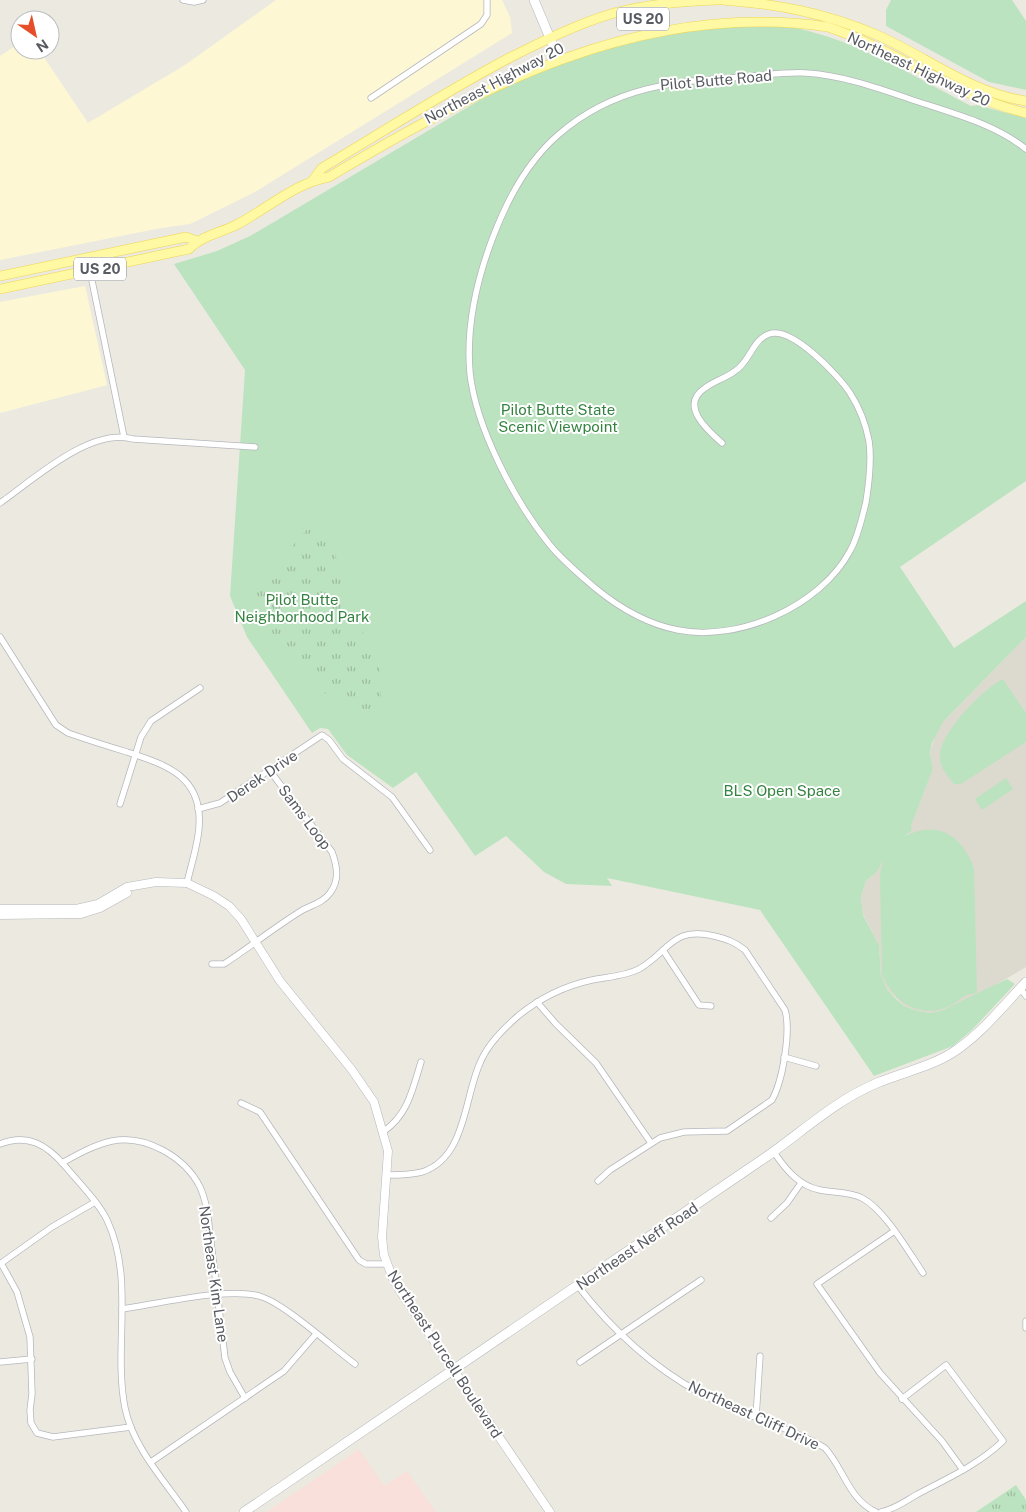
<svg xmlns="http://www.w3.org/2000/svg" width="1026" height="1512" font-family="'Public Sans',sans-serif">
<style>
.commercial{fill:#fdf8d3}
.education{fill:#dcd9ce}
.medical{fill:#fae0da}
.grass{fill:#bce3c0}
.park{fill:url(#park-tufts)}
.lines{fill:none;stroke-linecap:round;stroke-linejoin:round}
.minor-casing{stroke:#b5b7bd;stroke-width:7}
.tertiary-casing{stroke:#b5b7bd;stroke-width:9}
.secondary-casing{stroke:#b6b8bf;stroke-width:10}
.primary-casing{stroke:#efd455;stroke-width:10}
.minor{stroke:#fff;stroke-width:5.5}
.tertiary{stroke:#fff;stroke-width:8}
.secondary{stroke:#fff;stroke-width:9}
.primary{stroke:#fef9a2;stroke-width:9}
.labels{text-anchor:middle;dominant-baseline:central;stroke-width:4;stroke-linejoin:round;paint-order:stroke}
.shield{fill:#fff;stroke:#8a8c90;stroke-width:1}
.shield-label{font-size:14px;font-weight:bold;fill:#585b61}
.street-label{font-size:15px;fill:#585b61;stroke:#fff}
.park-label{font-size:15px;fill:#358341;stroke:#fff}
</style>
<defs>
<pattern id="park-tufts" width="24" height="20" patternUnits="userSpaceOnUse" patternTransform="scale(1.25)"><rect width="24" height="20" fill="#bce3c0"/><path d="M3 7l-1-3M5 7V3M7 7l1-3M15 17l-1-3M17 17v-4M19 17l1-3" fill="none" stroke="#9cbb9f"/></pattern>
</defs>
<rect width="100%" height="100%" fill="#eceae0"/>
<!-- commercial -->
<g class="commercial">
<path d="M276 0H502L510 17 512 33 253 193 190 224 161 228 0 260V56L20 43V50H39L88 123 185 65Z"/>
<path d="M85 286 107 385 0 413V302Z"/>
</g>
<!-- education -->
<path class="education" d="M1026 637V967L978 995 943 1010 930 1013 918 1011 904 1006 887 989 881 975 879 945 863 914 861 896 866 881 877 872 886 853 894 844 912 831 910 825 933 769 930 753 936 732 943 722Z"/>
<!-- medical -->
<path class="medical" d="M359 1449 384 1486 407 1471 436 1512H267Z"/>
<!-- grass -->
<g class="grass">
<path d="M891 0H1012L1026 21V90L989 82 886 26V10Z"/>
<path d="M715 21C742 23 770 23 796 28 858 41 915 77 971 106L977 105 1026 118V481L900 567 954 648 1026 601V637L943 722 932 743 930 753 933 769 911 825 912 831 904 836C910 834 916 831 923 830 950 826 966 846 974 868L977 993C959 995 961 1002 945 1008 916 1018 893 1000 882 975L880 875 883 860 877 872 866 881 861 896 863 915 879 945 881 975 887 989 896 999 904 1006 918 1011 930 1013 943 1010 1007 979 1015 984 972 1030 953 1046 874 1076 760 910 607 878 612 886 566 884 544 872 506 836 475 856 416 772 393 788 347 755 328 729 320 728 312 733 247 637 230 596 245 370 174 264 217 251 250 236 480 100 538 70 603 43 658 27Z"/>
<path d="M1003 679 1026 713V742L961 784H954C948 776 940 768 940 758 938 734 983 689 1003 679Z"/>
<path d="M1006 778 1013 789 982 810 975 799Z"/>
</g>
<!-- park -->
<g class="park">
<path d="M326 524 329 526 343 588 351 611 380 663 381 701 374 711 363 717 329 697 275 649 251 613 255 595 284 556 310 526Z"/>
<path d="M1016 1485 1026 1500V1512H976Z"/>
</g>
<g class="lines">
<defs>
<g id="minor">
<path d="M183 0 194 2 203 0"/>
<path d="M371 98 481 24 487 15V0"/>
<path d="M90 271 124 437"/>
<path d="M722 443C707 430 679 405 705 388 714 381 726 378 735 371 750 362 752 340 769 334 792 326 839 376 850 393 859 407 866 425 869 441 872 461 869 483 866 502 862 518 858 537 850 551 820 607 738 642 678 630 647 624 618 607 594 587 579 574 562 560 550 545 515 502 476 428 470 373 466 328 477 279 493 237 507 200 528 161 558 135 614 86 675 81 745 77 765 75 786 72 806 73 840 75 875 87 907 98 947 112 992 122 1026 149"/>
<path d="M0 503C33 480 90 427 133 439L255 447"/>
<path d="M0 637 56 725 68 733C88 740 107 746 127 752 166 765 203 776 199 827 198 845 191 865 187 883"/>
<path d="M120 804 141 737 151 721 200 688"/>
<path d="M198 809 220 803 322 735 329 740 343 759 392 797 430 850"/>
<path d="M663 950 699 1005 711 1006"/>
<path d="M212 964H224C250 947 275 927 301 911 311 905 323 903 330 893 340 880 337 866 332 852L270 771"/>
<path d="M1020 988 1026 996"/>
<path d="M537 1002 556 1024 596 1063 651 1143"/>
<path d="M784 1057 816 1066"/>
<path d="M241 1103 260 1112 359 1260 366 1264H386"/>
<path d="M384 1131C408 1115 413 1088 421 1062"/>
<path d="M0 1144C28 1133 47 1145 65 1166 79 1183 97 1200 107 1220 135 1279 113 1346 125 1408 133 1447 164 1480 186 1512"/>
<path d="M774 1152C785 1169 799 1186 820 1190 834 1193 849 1191 862 1198 885 1210 908 1251 923 1273"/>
<path d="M62 1163C78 1154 94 1145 112 1141 145 1134 185 1157 200 1187 203 1193 205 1201 207 1209L225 1358 230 1372 245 1398"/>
<path d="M388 1175C399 1175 411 1175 422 1172 466 1158 464 1098 480 1063 487 1045 503 1029 518 1016 540 998 564 986 592 980 607 977 626 976 639 969 670 951 672 926 714 936 727 939 735 942 745 950L785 1010C791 1031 783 1080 772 1100L727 1131 684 1132 660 1138 610 1170 598 1181"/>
<path d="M771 1218 787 1203 801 1183"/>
<path d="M893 1232 817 1284 880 1373 942 1441 963 1470"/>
<path d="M1 1263 17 1292 30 1337 32 1394 30 1410 31 1423 37 1433 53 1437 131 1427"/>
<path d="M0 1264 52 1227 95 1202"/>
<path d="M578 1286C612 1330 651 1366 700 1393 740 1415 786 1425 825 1448 844 1469 849 1500 876 1512"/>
<path d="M122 1309C157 1304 232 1286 262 1297 286 1305 332 1347 355 1364"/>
<path d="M1026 1321V1328"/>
<path d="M0 1362 32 1359"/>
<path d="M580 1362 701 1280"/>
<path d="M756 1417 760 1356"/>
<path d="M151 1462 284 1371 316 1334"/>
<path d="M881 1512C895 1509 904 1502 916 1495 946 1479 978 1465 1003 1441L946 1365 902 1399"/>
</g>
<g id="tertiary">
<path d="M0 909H76L98 904 127 887 156 882 187 883 214 896 229 906 241 919 280 981 352 1070 374 1102 388 1151 382 1237 384 1255 393 1279 402 1294 550 1512"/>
<path d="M0 915 81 914 100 908 127 893"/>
</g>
<g id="secondary">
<path d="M534 0 555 50"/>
<path d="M244 1512 766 1157C802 1132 836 1100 877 1083 903 1072 931 1067 955 1051 982 1033 1003 1006 1026 982"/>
</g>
<g id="primary">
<path d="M722 0C778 4 825 13 877 35 927 57 971 93 1026 101"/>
<path d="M313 180 322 168C384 131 445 92 509 58 543 41 577 24 614 13 649 4 683 1 719 0"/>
<path d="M0 276 186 237 197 241"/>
<path d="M0 289 189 249C201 236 220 233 236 225 267 209 295 183 329 177 480 87 643 0 828 27 897 50 955 96 1026 113"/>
</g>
</defs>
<!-- minor casing -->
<use href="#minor" class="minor-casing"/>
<!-- tertiary casing -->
<use href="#tertiary" class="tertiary-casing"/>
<!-- secondary casing -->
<use href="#secondary" class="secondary-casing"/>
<!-- primary casing -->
<use href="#primary" class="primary-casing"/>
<!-- minor -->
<use href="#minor" class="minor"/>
<!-- tertiary -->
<use href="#tertiary" class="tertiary"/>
<!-- secondary -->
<use href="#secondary" class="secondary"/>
<!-- primary -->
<use href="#primary" class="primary"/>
</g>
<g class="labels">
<!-- shield labels -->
<g class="shield">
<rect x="617" y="7.5" width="52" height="23" rx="4"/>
<rect x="74" y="257.5" width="52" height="23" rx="4"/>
</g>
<g class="shield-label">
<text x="643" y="19">US 20</text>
<text x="100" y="269">US 20</text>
</g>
<!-- street labels -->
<g class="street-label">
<text transform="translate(919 69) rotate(25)">Northeast Highway 20</text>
<text transform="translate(716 80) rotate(-5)">Pilot Butte Road</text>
<text transform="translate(494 83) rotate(-28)">Northeast Highway 20</text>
<text transform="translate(262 776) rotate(-34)">Derek Drive</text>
<text transform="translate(305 817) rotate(53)">Sams Loop</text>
<text transform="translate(637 1246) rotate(-34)">Northeast Neff Road</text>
<text transform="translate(214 1274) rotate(82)">Northeast Kim Lane</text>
<text transform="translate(445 1354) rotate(57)">Northeast Purcell Boulevard</text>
<text transform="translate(754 1415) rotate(25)">Northeast Cliff Drive</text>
</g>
<!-- park labels -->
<g class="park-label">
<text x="558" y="409">Pilot Butte State<tspan x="558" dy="17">Scenic Viewpoint</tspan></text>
<text x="302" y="599">Pilot Butte<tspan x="302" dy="17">Neighborhood Park</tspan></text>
<text x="782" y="790">BLS Open Space</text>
</g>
</g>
<!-- north arrow -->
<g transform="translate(35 35) rotate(146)"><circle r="24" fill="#ffffff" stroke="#bcbdc0"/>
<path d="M0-4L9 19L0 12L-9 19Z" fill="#e64d2b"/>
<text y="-8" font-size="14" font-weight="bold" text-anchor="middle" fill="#585b61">N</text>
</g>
</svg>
